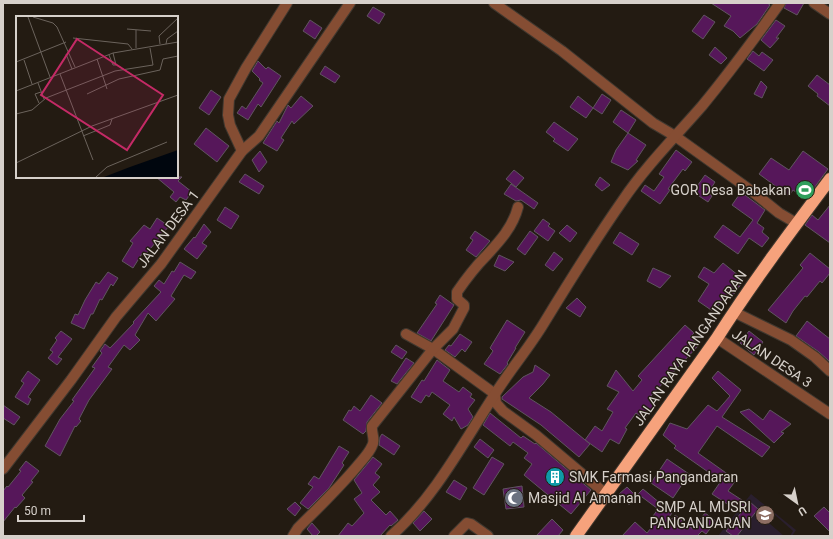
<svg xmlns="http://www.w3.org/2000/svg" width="833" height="539" font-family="Roboto,sans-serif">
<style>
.education{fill:#2a1f2e}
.building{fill:#56175a;stroke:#605560}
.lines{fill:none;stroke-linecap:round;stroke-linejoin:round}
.minor-casing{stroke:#40382f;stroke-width:12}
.highway-casing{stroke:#40382f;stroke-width:14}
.minor{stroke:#854d33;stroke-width:10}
.highway{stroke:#f6a27c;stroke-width:12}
.labels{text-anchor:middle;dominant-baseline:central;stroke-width:3;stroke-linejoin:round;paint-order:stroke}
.poi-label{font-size:14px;fill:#d6d0ca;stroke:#231b12;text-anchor:end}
.street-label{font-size:14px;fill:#d6d0ca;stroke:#231b12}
.inset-road{fill:none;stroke:#6b635c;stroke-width:1}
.view{fill:#c42a66;fill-opacity:0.15;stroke:#c42a66;stroke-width:2}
.inset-edge{fill:none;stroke:#d6d0ca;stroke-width:2}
</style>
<rect width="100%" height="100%" fill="#231b12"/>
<!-- education -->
<path class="education" d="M751 494 796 530 792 536H790L793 531 775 515 769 523 784 536H737L749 522 739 515 726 530 733 536H718Z"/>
<!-- building -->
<g class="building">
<path d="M711 3H767L770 5 757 24 740 38 733 31 724 26 731 16Z"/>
<path d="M786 3H804L797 15 784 8Z"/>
<path d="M373 7 385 14 379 24 367 16Z"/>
<path d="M704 15 715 22 703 39 692 31Z"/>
<path d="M310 20 322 28 315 39 303 31Z"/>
<path d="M776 20 785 26 776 38H779L770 48 761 40Z"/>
<path d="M715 47 727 58 721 64 709 55Z"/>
<path d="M753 51 759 56 762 52 773 60 764 71 747 59Z"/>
<path d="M258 61 266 69 268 67 281 76 261 107 258 104 248 120 237 113 242 106 246 109 263 83 259 80 260 79 252 71Z"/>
<path d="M325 66 340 76 335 83 320 74Z"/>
<path d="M817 75 830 85V106L817 96 818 94 808 86Z"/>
<path d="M761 81 767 87 762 98 754 94Z"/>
<path d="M211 90 221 97 209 115 199 108Z"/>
<path d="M602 94 611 100 602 114 593 108Z"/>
<path d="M301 96 313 106 294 124 292 121 281 138 284 140 277 151 263 143 277 121 279 123 288 105 291 108Z"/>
<path d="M578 96 593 108 586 118 570 107Z"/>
<path d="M621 110 636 120 628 133 613 122Z"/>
<path d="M554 122 578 139 568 151 553 141 555 139 546 132Z"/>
<path d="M206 128 229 146 217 162 194 144Z"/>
<path d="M628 133 646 145 636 160 638 161 628 170 611 162 616 150Z"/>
<path d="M676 150 692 162 685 171 683 169 668 189 670 190 660 204 641 191 645 185 654 191 664 177 659 174Z"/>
<path d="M260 151 267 162 259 172 252 160Z"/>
<path d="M803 151 828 169 806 199 793 190 789 196 759 174 771 158 789 170Z"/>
<path d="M514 170 524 178 516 187 506 179Z"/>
<path d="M245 174 264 186 259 194 239 182Z"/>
<path d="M705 175 715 182 708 193 712 196 708 202 693 192Z"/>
<path d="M156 177H182L178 181 192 192 186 200 180 197 176 202 170 197 174 192Z"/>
<path d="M600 177 610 185 602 191 595 185Z"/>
<path d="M511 184 538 203 534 209 521 200 516 201 504 194Z"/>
<path d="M741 192 765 210 757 223 764 228 762 232 769 238 762 247 749 238 738 254 714 237 723 225 740 237 753 220 732 205Z"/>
<path d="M830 205V243L805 225 812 215 818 220Z"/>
<path d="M225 207 239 216 231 229 217 220Z"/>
<path d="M157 218 169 226 146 254 143 252 133 268 122 261 133 243 130 241 144 225 150 229Z"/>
<path d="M543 219 550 224 548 226 555 231 548 241 534 231Z"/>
<path d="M204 224 211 232 202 243 207 246 197 259 184 249 194 237 195 238Z"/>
<path d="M567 225 577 233 570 242 559 233Z"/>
<path d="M475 231 490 241 476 257 466 250 473 240 470 238Z"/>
<path d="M530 231 538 237 525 255 517 249Z"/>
<path d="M620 232 639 244 632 255 613 243Z"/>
<path d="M554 252 563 259 553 271 545 265Z"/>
<path d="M810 253 830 269V273L822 283 820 281 807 297 805 296 793 311 786 323 768 310 803 268 800 265Z"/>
<path d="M499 255 514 262 505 271 494 266Z"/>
<path d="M180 262 196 272 191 279 184 275 171 296 175 299 156 321 148 313 135 335 140 340 130 350 124 345 108 367 112 369 89 400 79 419 81 421 76 427 75 426 60 456 45 446 60 419 74 401 72 400 77 393 95 368 92 367 102 353 100 351 105 344 110 348 134 323 133 322 161 292 154 286 159 280 164 284 172 271 174 272Z"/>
<path d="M723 263 744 280 731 298 726 295 714 312 698 301 709 284 698 277 704 267 714 273Z"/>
<path d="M653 268 671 276 660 288 647 281Z"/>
<path d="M108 272 118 278 113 286 111 284 102 300 100 299 93 314H91L84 329 71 323 75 314 78 315 85 300 96 282 99 284Z"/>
<path d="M440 295 454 305 431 341 417 333 437 304 435 303Z"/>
<path d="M577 298 586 307 580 317 566 308Z"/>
<path d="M507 320 525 332 515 348H516L507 363 508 364 500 374 484 364 493 351 490 348Z"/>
<path d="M807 321 830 339V362L819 352 796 336Z"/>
<path d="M685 325 694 333 690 337 699 345 648 399 655 405 644 419 636 413 625 428 627 429 619 444 610 439 602 452 585 440 595 426 602 431 613 412 607 409 619 392 607 386 616 370 633 391 642 380 638 376Z"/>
<path d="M61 331 72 339 58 357 62 359 57 365 48 358 53 352 50 350 57 340 55 338Z"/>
<path d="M749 331 763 342 754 355 740 343Z"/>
<path d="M460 334 472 342 465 352 462 349 455 357 445 350 449 345 451 346Z"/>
<path d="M396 345 407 352 402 359 391 352Z"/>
<path d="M406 358 414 363 397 384 391 381Z"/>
<path d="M437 360 450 370 443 381 459 392 463 387 472 394 470 397 475 400 468 409 473 417 468 425 461 429 454 417 452 421 443 414 450 405 432 392 429 397 426 395 421 403 411 397 422 380 424 381Z"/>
<path d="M535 365 550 375 543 384 529 398 551 412 590 444 579 457 541 425 502 399V397L523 377 533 372Z"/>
<path d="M28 371 40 380 28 397 31 399 28 405 15 397 24 383 21 381Z"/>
<path d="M718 371 741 390 722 417 770 447 762 457 717 426 698 453 736 480 728 491 748 504 750 502 758 509 737 536H733L726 531 741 513 712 494 721 481 674 448 676 446 663 435 670 423 687 429 708 405 717 411 730 396 712 378Z"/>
<path d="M371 395 382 403 367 422 366 431 363 434 343 420 349 410 351 411 354 406 360 411Z"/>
<path d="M3 405 20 417 14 425 3 418Z"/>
<path d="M749 409 763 420 770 410 791 424 781 432 784 433 774 443 740 412Z"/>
<path d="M490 413 521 438 523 436 535 444 536 443 591 490 571 514 524 475 532 464 524 458 528 453 513 442 510 446 483 425Z"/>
<path d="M382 434 400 446 394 455 379 445 380 437Z"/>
<path d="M480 439 494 450 488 458 474 447Z"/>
<path d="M339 446 349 452 342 463 344 465 329 488 308 509 300 503 313 487 308 484 314 476 319 479Z"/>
<path d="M373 457 382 464 375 473 380 477 373 485 380 492 371 500 386 515 390 511 398 520 391 526 390 525 380 536H338L348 523 352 526 364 513 354 499 362 493 354 480Z"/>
<path d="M492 457 504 464 484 495 473 488Z"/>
<path d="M667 459 689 474 673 498 651 483Z"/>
<path d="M26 461 39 471 31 481 33 482 22 495 25 498 16 508 15 507 3 522V491L7 486 8 487 21 471 19 470Z"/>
<path d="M454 480 467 488 460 500 446 492Z"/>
<path d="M522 486 524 507 506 509 503 489Z"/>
<path d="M627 487 637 497 629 505 619 494Z"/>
<path d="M643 489 672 513 669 517 672 519 675 515 693 529 705 513 716 521 706 534 702 531 698 535 700 536H622L635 522 647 533 658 519 653 516 658 509 638 494Z"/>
<path d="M295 502 301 508 295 516 287 509Z"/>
<path d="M824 507 830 513V532L814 516Z"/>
<path d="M424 511 432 519 420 531 413 523Z"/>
<path d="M552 519 563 530 558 536H536Z"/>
<path d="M312 523 320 532 316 536H313L307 529Z"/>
</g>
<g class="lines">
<defs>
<g id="minor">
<path d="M494 3 562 51 653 123 675 136 753 192 779 213 796 223"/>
<path d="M814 3 830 14"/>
<path d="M242 151 230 125 228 115 229 99 246 68 287 3"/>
<path d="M734 312 791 340 815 357 830 371"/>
<path d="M406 334 433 349 495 394 496 403 503 411 536 435 606 494"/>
<path d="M717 338 830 414"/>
<path d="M3 469 71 380 116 317 161 264 242 151 259 136 350 3"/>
<path d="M293 536 298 528C319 507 340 487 359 464 364 458 369 453 372 446 376 440 371 433 372 426L433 349 453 329 464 308V305L457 299V292C466 279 475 267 486 256 499 242 513 227 518 207"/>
<path d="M391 536C435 497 463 443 495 394 510 370 529 348 544 323 569 282 595 240 623 200 646 166 675 137 702 106 729 73 755 38 780 3"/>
<path d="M454 536 467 523 471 524 488 536"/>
</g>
<path id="highway" d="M576 536 717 338C752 283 791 231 830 179"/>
</defs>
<!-- minor casing -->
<use href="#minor" class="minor-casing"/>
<!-- highway casing -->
<use href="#highway" class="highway-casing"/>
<!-- minor -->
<use href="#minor" class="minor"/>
<!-- highway -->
<use href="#highway" class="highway"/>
</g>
<!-- icons -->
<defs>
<symbol id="stadium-disc" viewBox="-11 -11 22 22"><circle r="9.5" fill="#2e9e5b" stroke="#231b12"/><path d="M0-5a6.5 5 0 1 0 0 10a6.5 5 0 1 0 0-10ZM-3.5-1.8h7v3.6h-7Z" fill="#fff"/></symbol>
<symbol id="building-disc" viewBox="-11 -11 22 22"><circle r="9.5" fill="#0f9aa8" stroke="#231b12"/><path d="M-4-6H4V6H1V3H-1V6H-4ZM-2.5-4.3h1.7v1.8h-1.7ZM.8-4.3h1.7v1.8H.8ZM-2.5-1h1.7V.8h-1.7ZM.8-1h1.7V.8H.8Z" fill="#fff"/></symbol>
<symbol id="mosque-disc" viewBox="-11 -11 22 22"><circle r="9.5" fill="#6b7280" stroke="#231b12"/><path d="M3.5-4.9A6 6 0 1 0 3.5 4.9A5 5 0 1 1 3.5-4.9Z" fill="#fff"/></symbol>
<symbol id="school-disc" viewBox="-11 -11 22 22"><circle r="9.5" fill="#8d6e63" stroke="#231b12"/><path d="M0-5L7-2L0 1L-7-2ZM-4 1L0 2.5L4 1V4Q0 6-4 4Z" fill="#fff"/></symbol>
</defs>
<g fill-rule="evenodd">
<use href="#stadium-disc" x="794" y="179" width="22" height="22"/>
<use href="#building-disc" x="544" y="466" width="22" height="22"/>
<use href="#mosque-disc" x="503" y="487" width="22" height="22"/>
<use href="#school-disc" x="754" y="504" width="22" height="22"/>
</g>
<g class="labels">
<!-- poi labels -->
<g class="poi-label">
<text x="791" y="190">GOR Desa Babakan</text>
<text x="569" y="477" text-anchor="start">SMK Farmasi Pangandaran</text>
<text x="528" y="498" text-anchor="start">Masjid Al Amanah</text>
<text x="751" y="507">SMP AL MUSRI<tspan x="751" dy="16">PANGANDARAN</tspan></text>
</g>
<!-- street labels -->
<g class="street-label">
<text transform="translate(168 229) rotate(-53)">JALAN DESA 1</text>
<text transform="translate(690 348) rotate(-55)">JALAN RAYA PANGANDARAN</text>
<text transform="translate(772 358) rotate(34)">JALAN DESA 3</text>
</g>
</g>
<!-- overview -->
<g transform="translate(16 16)">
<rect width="162" height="162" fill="#231b12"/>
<path d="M162 134V161H88L114 151Z" fill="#00060e"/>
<path class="inset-road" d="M12 1 34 61M17 1 37 7 41 11 59 51M111 13 135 15M57 22 112 28 116 33M144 28 143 20 162 2M150 28 151 23 162 15M120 32V14M50 38 56 53M93 39 97 49H100L97 37M81 43 91 73M8 44 16 68M0 46 50 26M44 58 77 144M22 67 28 83M0 75 97 37 162 26M71 78 103 63 144 54 147 43 162 40M23 87 19 78 25 76M0 98 16 94 30 82 99 55 137 49 134 32M67 120 94 109 96 103M0 147 76 110 162 79M80 161 91 151 151 126"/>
<path class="view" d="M61 23 147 79 111 134 25 79Z"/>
<rect width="162" height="162" class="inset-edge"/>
</g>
<!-- border -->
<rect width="833" height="539" fill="none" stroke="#d6d0ca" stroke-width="8"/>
<!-- north arrow -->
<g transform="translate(797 503) rotate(147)" stroke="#231b12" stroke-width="3" paint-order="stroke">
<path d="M0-3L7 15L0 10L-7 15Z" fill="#d6d0ca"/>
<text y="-6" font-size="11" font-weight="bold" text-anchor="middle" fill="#d6d0ca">U</text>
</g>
<!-- scale -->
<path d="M18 515v6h66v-6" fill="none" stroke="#d6d0ca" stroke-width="2"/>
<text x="24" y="515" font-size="12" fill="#d6d0ca" stroke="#231b12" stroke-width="3" paint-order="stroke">50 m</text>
</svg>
